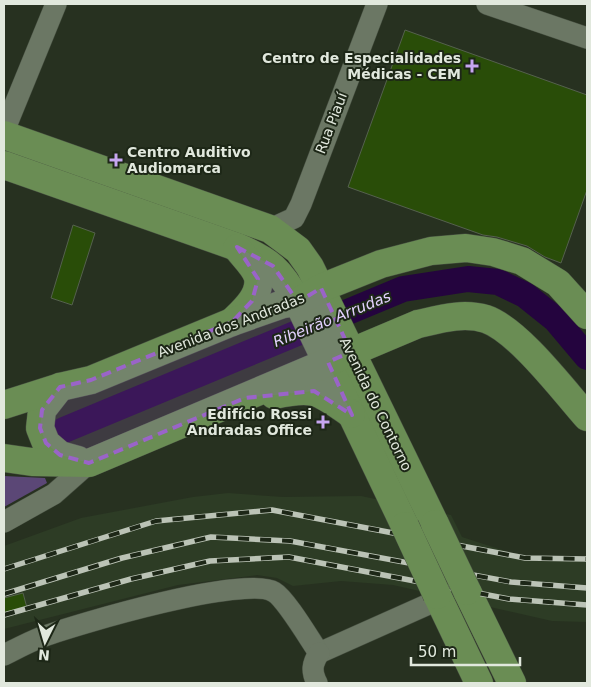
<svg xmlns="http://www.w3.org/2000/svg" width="591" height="687" font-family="'DejaVu Sans',sans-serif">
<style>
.built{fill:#2d3c25}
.green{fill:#5b4776}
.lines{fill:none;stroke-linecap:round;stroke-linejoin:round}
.river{stroke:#24043e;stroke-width:26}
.building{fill:#294d08;stroke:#55614e}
.minor-casing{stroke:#464f40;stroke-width:22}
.major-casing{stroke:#464f40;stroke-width:29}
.minor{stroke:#6b7764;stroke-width:21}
.major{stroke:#6a8d54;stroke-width:28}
.rail-casing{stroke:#bbc3b6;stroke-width:5.5}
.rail{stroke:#1d2717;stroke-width:4;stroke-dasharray:11;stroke-linecap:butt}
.major-bridge-casing{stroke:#464f40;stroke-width:29;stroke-linecap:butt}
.major-bridge{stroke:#6a8d54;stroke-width:28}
.marked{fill:#9a64c8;fill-opacity:0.2;stroke:#9a64c8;stroke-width:4;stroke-dasharray:10 6;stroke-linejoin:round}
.poi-dot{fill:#c6a6f0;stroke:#1d2717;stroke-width:2}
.labels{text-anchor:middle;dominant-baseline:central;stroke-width:4;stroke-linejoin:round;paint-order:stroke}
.poi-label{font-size:14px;font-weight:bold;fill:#e1e8dd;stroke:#1d2717;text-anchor:end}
.street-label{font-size:14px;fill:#e1e8dd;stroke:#1d2717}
.water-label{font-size:15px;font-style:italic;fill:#e4d2ff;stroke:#1d2717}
</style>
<rect width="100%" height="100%" fill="#273120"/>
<!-- built -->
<path class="built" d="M228 493 283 497 361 496 451 515 462 537 536 561H587V622L552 621 393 585 341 581 293 586 277 578 257 575 178 585 4 629V546L81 518 193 497Z"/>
<!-- green -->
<path class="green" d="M4 476 45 478 47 483 4 507Z"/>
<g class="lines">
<!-- river -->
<path class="river" d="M64 430 403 289 468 279 498 282 525 295 555 319 587 357"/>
</g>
<!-- building -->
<g class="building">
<path d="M405 30 587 95V190L561 263 545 257 527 246 497 237 483 235 348 187Z"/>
<path d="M73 225 95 233 72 305 51 298Z"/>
<path d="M23 593 27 608 4 615V598Z"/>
</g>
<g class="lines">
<defs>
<g id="minor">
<path d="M487 4 587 38"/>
<path d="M4 131 56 4"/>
<path d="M270 229 294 218 301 204 377 4"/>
<path d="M4 522 54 494 89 463"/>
<path d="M319 653 440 599"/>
<path d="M4 655C16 649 29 642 42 637 77 624 247 574 274 592 286 599 310 640 319 653"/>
<path d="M317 683C311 671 312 664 319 653"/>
</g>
<g id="major">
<path d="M4 135 270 229 298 250 310 267 435 524"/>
<path d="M4 165 237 247C270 261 280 270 298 302L405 526"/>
<path d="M232 322C243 311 261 296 258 278 256 268 244 257 237 248"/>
<path d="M60 387 42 410 40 428 46 443 60 455 78 460"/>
<path d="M274 395C315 386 318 391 351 414"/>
<path d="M4 405 60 387 91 380 232 322 283 304 298 302 321 288 381 264 431 251 466 248 493 252 522 261 558 283 587 315"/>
<path d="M4 458 32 462 89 463 418 324C440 319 463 312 486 319 518 330 564 391 587 417"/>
<path d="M467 591 512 683"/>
<path d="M437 595 479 683"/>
</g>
</defs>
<!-- minor casing -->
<use href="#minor" class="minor-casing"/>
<!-- major casing -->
<use href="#major" class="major-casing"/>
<!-- minor -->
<use href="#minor" class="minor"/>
<!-- major -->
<use href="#major" class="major"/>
<defs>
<g id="rail">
<path d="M4 569 156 521 272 510 525 558 587 559"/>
<path d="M4 594 122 558 211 537 290 541 511 582 587 588"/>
<path d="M4 615 131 579 210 561 289 557 509 599 587 605"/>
</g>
</defs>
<!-- rail casing -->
<use href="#rail" class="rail-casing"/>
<!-- rail -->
<use href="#rail" class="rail"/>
<defs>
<g id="major-bridge">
<path d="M435 524 467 591"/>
<path d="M405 526 437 595"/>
</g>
</defs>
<!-- major-bridge casing -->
<use href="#major-bridge" class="major-bridge-casing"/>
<!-- major-bridge -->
<use href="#major-bridge" class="major-bridge"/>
</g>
<!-- marked area -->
<path class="marked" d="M237 247 273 266 298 302 321 288 351 352 328 362 352 415 314 391 245 398 89 463 60 455 46 443 40 428 42 410 60 387 91 380 232 322 252 301 258 279Z"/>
<!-- markers -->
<g class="poi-dot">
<path d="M469.5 58.5h5v5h5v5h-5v5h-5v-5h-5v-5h5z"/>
<path d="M113.5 152.5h5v5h5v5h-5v5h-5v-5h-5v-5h5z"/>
<path d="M320.5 414.5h5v5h5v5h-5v5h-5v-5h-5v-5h5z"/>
</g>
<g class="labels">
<!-- poi labels -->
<g class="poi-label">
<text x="461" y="58">Centro de Especialidades<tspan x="461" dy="16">Médicas - CEM</tspan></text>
<text x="127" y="152" text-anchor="start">Centro Auditivo<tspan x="127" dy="16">Audiomarca</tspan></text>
<text x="312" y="414">Edifício Rossi<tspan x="312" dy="16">Andradas Office</tspan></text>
</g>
<!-- street labels -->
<g class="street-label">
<text transform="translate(331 123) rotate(-69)">Rua Piauí</text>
<text transform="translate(231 325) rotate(-21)">Avenida dos Andradas</text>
<text transform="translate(376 404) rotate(64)">Avenida do Contorno</text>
</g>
<!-- water labels -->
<g class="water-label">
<text transform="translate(332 319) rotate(-22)">Ribeirão Arrudas</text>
</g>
</g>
<!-- border -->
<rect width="591" height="687" fill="none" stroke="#e1e8dd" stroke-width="10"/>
<!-- north arrow -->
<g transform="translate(45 642) rotate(185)" stroke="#1d2717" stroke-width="4" paint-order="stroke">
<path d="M0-4L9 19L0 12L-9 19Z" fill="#e1e8dd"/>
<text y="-8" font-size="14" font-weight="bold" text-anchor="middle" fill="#e1e8dd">N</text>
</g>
<!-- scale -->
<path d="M411 657v8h109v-8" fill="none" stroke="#e1e8dd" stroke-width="2.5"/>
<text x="418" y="657" font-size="15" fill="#e1e8dd" stroke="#1d2717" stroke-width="4" paint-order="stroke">50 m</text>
</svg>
